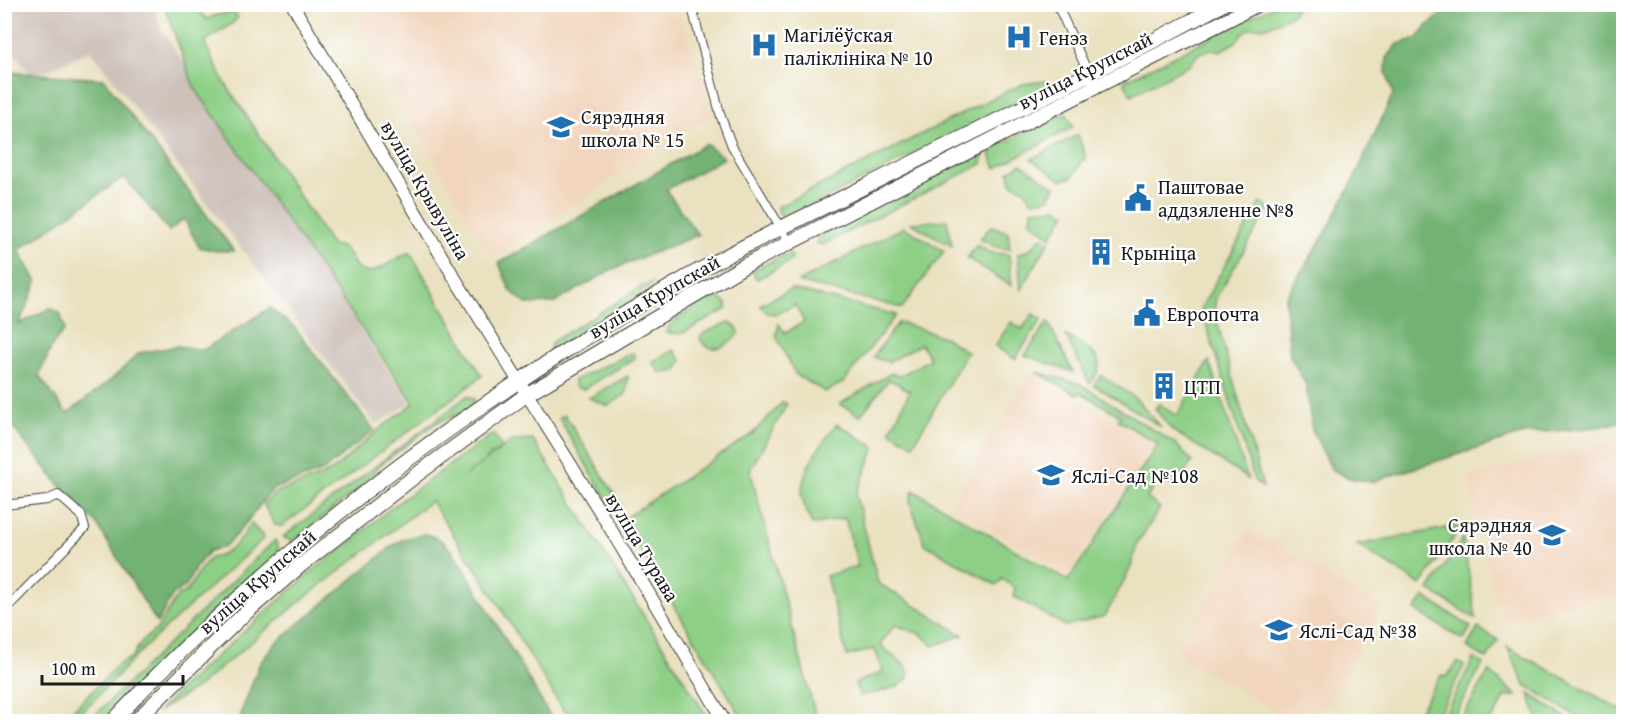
<svg xmlns="http://www.w3.org/2000/svg" width="1628" height="726" font-family="'Gentium Book Plus',serif">
<style>
.built{fill:#f1d5bd}
.industrial{fill:#cec1ba}
.green{fill:#8ecf86;stroke:#557651;stroke-width:1.5}
.forest{fill:#72b273;stroke:#476748;stroke-width:1.5}
.lines{fill:none;stroke-linecap:round;stroke-linejoin:round}
.minor-casing{stroke:#3b3a35;stroke-width:10}
.secondary-casing{stroke:#3b3a35;stroke-width:14}
.primary-casing{stroke:#3b3a35;stroke-width:16}
.minor{stroke:#fff;stroke-width:8}
.secondary{stroke:#fff;stroke-width:12}
.primary{stroke:#fff;stroke-width:14}
.labels{text-anchor:middle;dominant-baseline:central;stroke-width:4.5;stroke-linejoin:round;paint-order:stroke}
.poi-label{font-size:20px;fill:#1c1c1c;stroke:#fff;text-anchor:start}
.street-label{font-size:20px;fill:#1c1c1c;stroke:#fff}
</style>
<rect width="100%" height="100%" fill="#fff"/>
<filter id="ink" filterUnits="userSpaceOnUse"><feTurbulence type="fractalNoise" baseFrequency=".0167" numOctaves="2"/><feDisplacementMap in="SourceGraphic" scale="12" xChannelSelector="R" yChannelSelector="G"/><feConvolveMatrix kernelMatrix="1 2 1 2 8 2 1 2 1" color-interpolation-filters="sRGB"/></filter>
<filter id="wash" filterUnits="userSpaceOnUse"><feTurbulence type="fractalNoise" baseFrequency=".008" numOctaves="4" result="noise"/><feDisplacementMap in="SourceGraphic" scale="24" xChannelSelector="R" yChannelSelector="G"/><feGaussianBlur stdDeviation="1.35" result="paint"/><feColorMatrix in="noise" values="0 0 0 0 0 0 0 0 0 0 0 0 0 0 0 0 0 1.4 0 .05"/><feComposite in="paint" operator="in"/></filter>
<g filter="url(#wash)">
<rect width="100%" height="100%" fill="#eae1c0"/>
<!-- built -->
<g class="built">
<path d="M370 4 678 5 711 115 491 258 357 25Z"/>
<path d="M1031 371 1153 446 1068 575 951 505Z"/>
<path d="M1623 439V592L1501 622 1466 477Z"/>
<path d="M1248 530 1383 607 1317 721H1292L1175 653Z"/>
</g>
<!-- industrial -->
<path class="industrial" d="M5 5H153L161 29 410 403 376 425 90 50 33 78 5 40Z"/>
<!-- green -->
<g class="green">
<path d="M164 5H201L200 12 207 19 217 15 233 12 238 17 233 23 204 42 225 83 332 246C353 243 348 270 367 272 377 273 399 256 410 252L482 376 282 526 275 525 264 505 275 493 319 477 333 470 378 430 414 403 194 87Z"/>
<path d="M1275 5H1298L1292 15 1267 27 1251 28 1245 31 1236 42 1220 51 1212 49 1198 54 1190 65 1131 95 1124 81Z"/>
<path d="M1045 81 1047 85 1043 90 786 218 781 216 777 207 997 96 1023 84Z"/>
<path d="M1066 113 1073 127 996 168 990 154 993 148Z"/>
<path d="M1078 135 1086 157 1072 177 1061 180 1031 159Z"/>
<path d="M977 154 983 157 982 164 822 245 816 243 817 238Z"/>
<path d="M1021 164 1055 187 1048 199 1032 201 1024 189 1011 183 1009 171Z"/>
<path d="M1260 203 1269 208 1216 298 1214 311 1263 487 1255 482 1201 308Z"/>
<path d="M1057 208 1066 213 1051 237 1031 222 1032 210Z"/>
<path d="M947 220 952 246 911 223Z"/>
<path d="M991 226 1008 232 1010 249 996 247 980 239Z"/>
<path d="M904 227 944 251 902 308 798 282Z"/>
<path d="M1042 237 1049 242 1021 290 1018 254 1029 250Z"/>
<path d="M977 245 989 252 1009 255 1012 286 967 258Z"/>
<path d="M789 253 793 258 791 261 757 279 754 276 753 270Z"/>
<path d="M653 283 634 301 549 352 552 342 641 287Z"/>
<path d="M791 289 896 315 843 383 825 392 796 375 776 336 779 324 785 333 804 322 795 305 776 314 767 313 760 305Z"/>
<path d="M719 297 727 304V309L681 334 666 333C669 320 706 300 719 297Z"/>
<path d="M1033 314 1042 319 1015 359 995 346 1011 322 1022 329Z"/>
<path d="M729 322 738 329 739 332C731 346 708 357 700 338L704 333Z"/>
<path d="M899 322 944 337 967 352 913 445 890 431 910 391 889 379 860 416 840 404 891 373 900 376 930 359 921 344 888 362 873 357Z"/>
<path d="M1048 322 1073 372 1025 355Z"/>
<path d="M1066 336C1076 342 1100 352 1099 366 1099 372 1093 379 1090 384Z"/>
<path d="M674 350 682 361 676 371 661 373 652 362Z"/>
<path d="M632 353 635 355V358L584 389 577 388 574 385V380Z"/>
<path d="M1209 361 1248 479 1172 430 1155 409 1159 404 1177 416Z"/>
<path d="M1036 372 1080 384 1176 444 1192 462 1174 486 1160 477 1147 498 1160 508 1137 544 1131 567 1105 616 1065 626 1013 596 1015 588 1002 579 996 585 925 544 910 502 913 490 1068 581 1158 444 1118 420 1121 416 1080 392 1078 395Z"/>
<path d="M1101 375 1135 398 1161 427 1094 385Z"/>
<path d="M628 376 626 394 608 406 589 398Z"/>
<path d="M467 396 474 399V403L466 411 436 423 380 465 369 480 297 538 291 541 283 537Z"/>
<path d="M783 402 787 404 750 470 817 721H744L622 520 753 433Z"/>
<path d="M565 415 621 505 613 510 559 418Z"/>
<path d="M837 424 875 447 856 495 878 583 963 635 933 646 921 634 895 625 880 644C887 653 897 657 905 666 923 687 871 693 860 696L855 683 883 672 875 649 847 656 826 576 858 566 845 518 812 525C809 516 802 504 802 494 802 466 821 445 837 424Z"/>
<path d="M494 435 502 447 465 476 512 441 533 440 710 721H586L563 710 486 584 431 501 303 599 199 686 158 712 184 685 312 571 352 541 388 510 488 437Z"/>
<path d="M251 523 264 538 147 645 73 721H64L75 708 118 665 132 657 143 640 158 628 177 596 187 591 200 570 210 558C229 556 242 539 251 523Z"/>
<path d="M1462 525 1421 585 1357 545Z"/>
<path d="M1463 538 1476 619 1429 590Z"/>
<path d="M275 540 279 549 276 556 239 587 181 642 103 721 88 722Z"/>
<path d="M1424 597 1471 627 1463 640 1415 610Z"/>
<path d="M1478 628 1498 640 1487 659 1467 647Z"/>
<path d="M1507 647 1623 711V721H1584L1525 685Z"/>
<path d="M1474 658 1483 664 1451 721H1441Z"/>
<path d="M1458 662 1464 666 1435 721H1413L1441 675 1446 677Z"/>
<path d="M1489 671 1517 696H1506L1491 721H1460Z"/>
<path d="M1529 694 1571 721H1540L1538 720Z"/>
</g>
<!-- forest -->
<g class="forest">
<path d="M1453 5H1623V421L1599 427 1523 434 1371 482 1349 478 1332 470 1312 430 1306 385 1290 356 1285 298 1326 232 1356 175 1393 94 1386 73 1387 58 1398 44 1418 38 1427 26Z"/>
<path d="M7 72 104 79 234 251H217L199 247 184 219 169 231 124 177 19 250 37 282 19 324 50 308 60 313 65 329 52 346 39 376 67 414 113 378 139 353 178 346 203 350 270 308 294 327 374 430 323 471 273 489 237 534 224 547 209 551 196 567 186 586 173 594 157 623 96 523 57 482 5 418 4 74Z"/>
<path d="M706 144 724 158 666 190 698 235 611 270 554 303 526 304 510 290 499 263Z"/>
<path d="M424 534C443 537 451 549 461 563L553 721H240L242 710 260 663 276 643 392 546 404 539Z"/>
</g>
</g>
<g filter="url(#ink)">
<g class="lines">
<defs>
<g id="minor">
<path d="M691 4 721 117 732 146 790 243"/>
<path d="M1057 4 1095 88"/>
<path d="M4 505 47 500 58 495 81 515 85 528 4 611"/>
</g>
<path id="secondary" d="M292 4 454 277 607 523 725 722"/>
<g id="primary">
<path d="M112 722C272 550 473 401 675 284 735 249 798 220 860 189 981 128 1103 69 1223 4"/>
<path d="M135 722 241 617 301 565 419 473 526 395 744 266 1258 4"/>
</g>
</defs>
<!-- minor casing -->
<use href="#minor" class="minor-casing"/>
<!-- secondary casing -->
<use href="#secondary" class="secondary-casing"/>
<!-- primary casing -->
<use href="#primary" class="primary-casing"/>
<!-- minor -->
<use href="#minor" class="minor"/>
<!-- secondary -->
<use href="#secondary" class="secondary"/>
<!-- primary -->
<use href="#primary" class="primary"/>
</g>
</g>
<!-- icons -->
<defs>
<symbol id="hospital-bare" viewBox="-9 -9 18 18"><path d="M-5-5h3v3.5h4V-5h3V5h-3V1.5h-4V5h-3Z" fill="#1f6fb2" stroke="#fff" stroke-width="2.5" paint-order="stroke"/></symbol>
<symbol id="school-bare" viewBox="-9 -9 18 18"><path d="M0-5L7-2L0 1L-7-2ZM-4 1L0 2.5L4 1V4Q0 6-4 4Z" fill="#1f6fb2" stroke="#fff" stroke-width="2.5" paint-order="stroke"/></symbol>
<symbol id="civic-bare" viewBox="-9 -9 18 18"><path d="M-.6-6.5H3V-4.5H.6V-3L4-1V1h2V6H-6V1h2V-1L-.6-3ZM-1.2 2.5V6h2.4V2.5Z" fill="#1f6fb2" stroke="#fff" stroke-width="2.5" paint-order="stroke"/></symbol>
<symbol id="building-bare" viewBox="-9 -9 18 18"><path d="M-4-6H4V6H1V3H-1V6H-4ZM-2.5-4.3h1.7v1.8h-1.7ZM.8-4.3h1.7v1.8H.8ZM-2.5-1h1.7V.8h-1.7ZM.8-1h1.7V.8H.8Z" fill="#1f6fb2" stroke="#fff" stroke-width="2.5" paint-order="stroke"/></symbol>
</defs>
<g fill-rule="evenodd">
<use href="#hospital-bare" x="1000" y="18" width="38" height="38"/>
<use href="#hospital-bare" x="745" y="26" width="38" height="38"/>
<use href="#school-bare" x="542" y="108" width="38" height="38"/>
<use href="#civic-bare" x="1119" y="179" width="38" height="38"/>
<use href="#building-bare" x="1082" y="233" width="38" height="38"/>
<use href="#civic-bare" x="1128" y="294" width="38" height="38"/>
<use href="#building-bare" x="1145" y="367" width="38" height="38"/>
<use href="#school-bare" x="1032" y="456" width="38" height="38"/>
<use href="#school-bare" x="1533" y="516" width="38" height="38"/>
<use href="#school-bare" x="1260" y="611" width="38" height="38"/>
</g>
<g class="labels">
<!-- poi labels -->
<g class="poi-label">
<text x="784" y="34">Магілёўская<tspan x="784" dy="23">паліклініка № 10</tspan></text>
<text x="1039" y="37">Генэз</text>
<text x="581" y="116">Сярэдняя<tspan x="581" dy="23">школа № 15</tspan></text>
<text x="1158" y="186">Паштовае<tspan x="1158" dy="23">аддзяленне №8</tspan></text>
<text x="1121" y="252">Крыніца</text>
<text x="1167" y="313">Европочта</text>
<text x="1184" y="386">ЦТП</text>
<text x="1071" y="475">Яслі-Сад №108</text>
<text x="1532" y="524" text-anchor="end">Сярэдняя<tspan x="1532" dy="23">школа № 40</tspan></text>
<text x="1299" y="630">Яслі-Сад №38</text>
</g>
<!-- street labels -->
<g class="street-label">
<text transform="translate(1085 70) rotate(-27)">вуліца Крупскай</text>
<text transform="translate(426 190) rotate(60)">вуліца Крывуліна</text>
<text transform="translate(654 296) rotate(-30)">вуліца Крупскай</text>
<text transform="translate(643 547) rotate(59)">вуліца Турава</text>
<text transform="translate(257 581) rotate(-41)">вуліца Крупскай</text>
</g>
</g>
<!-- margin -->
<rect width="1628" height="726" fill="none" stroke="#fff" stroke-width="24"/>
<!-- scale -->
<path d="M42 675v9h141v-9" fill="none" stroke="#1c1c1c" stroke-width="3"/>
<text x="51" y="675" font-size="18" fill="#1c1c1c" stroke="#ffffff" stroke-width="4.5" paint-order="stroke">100 m</text>
</svg>
